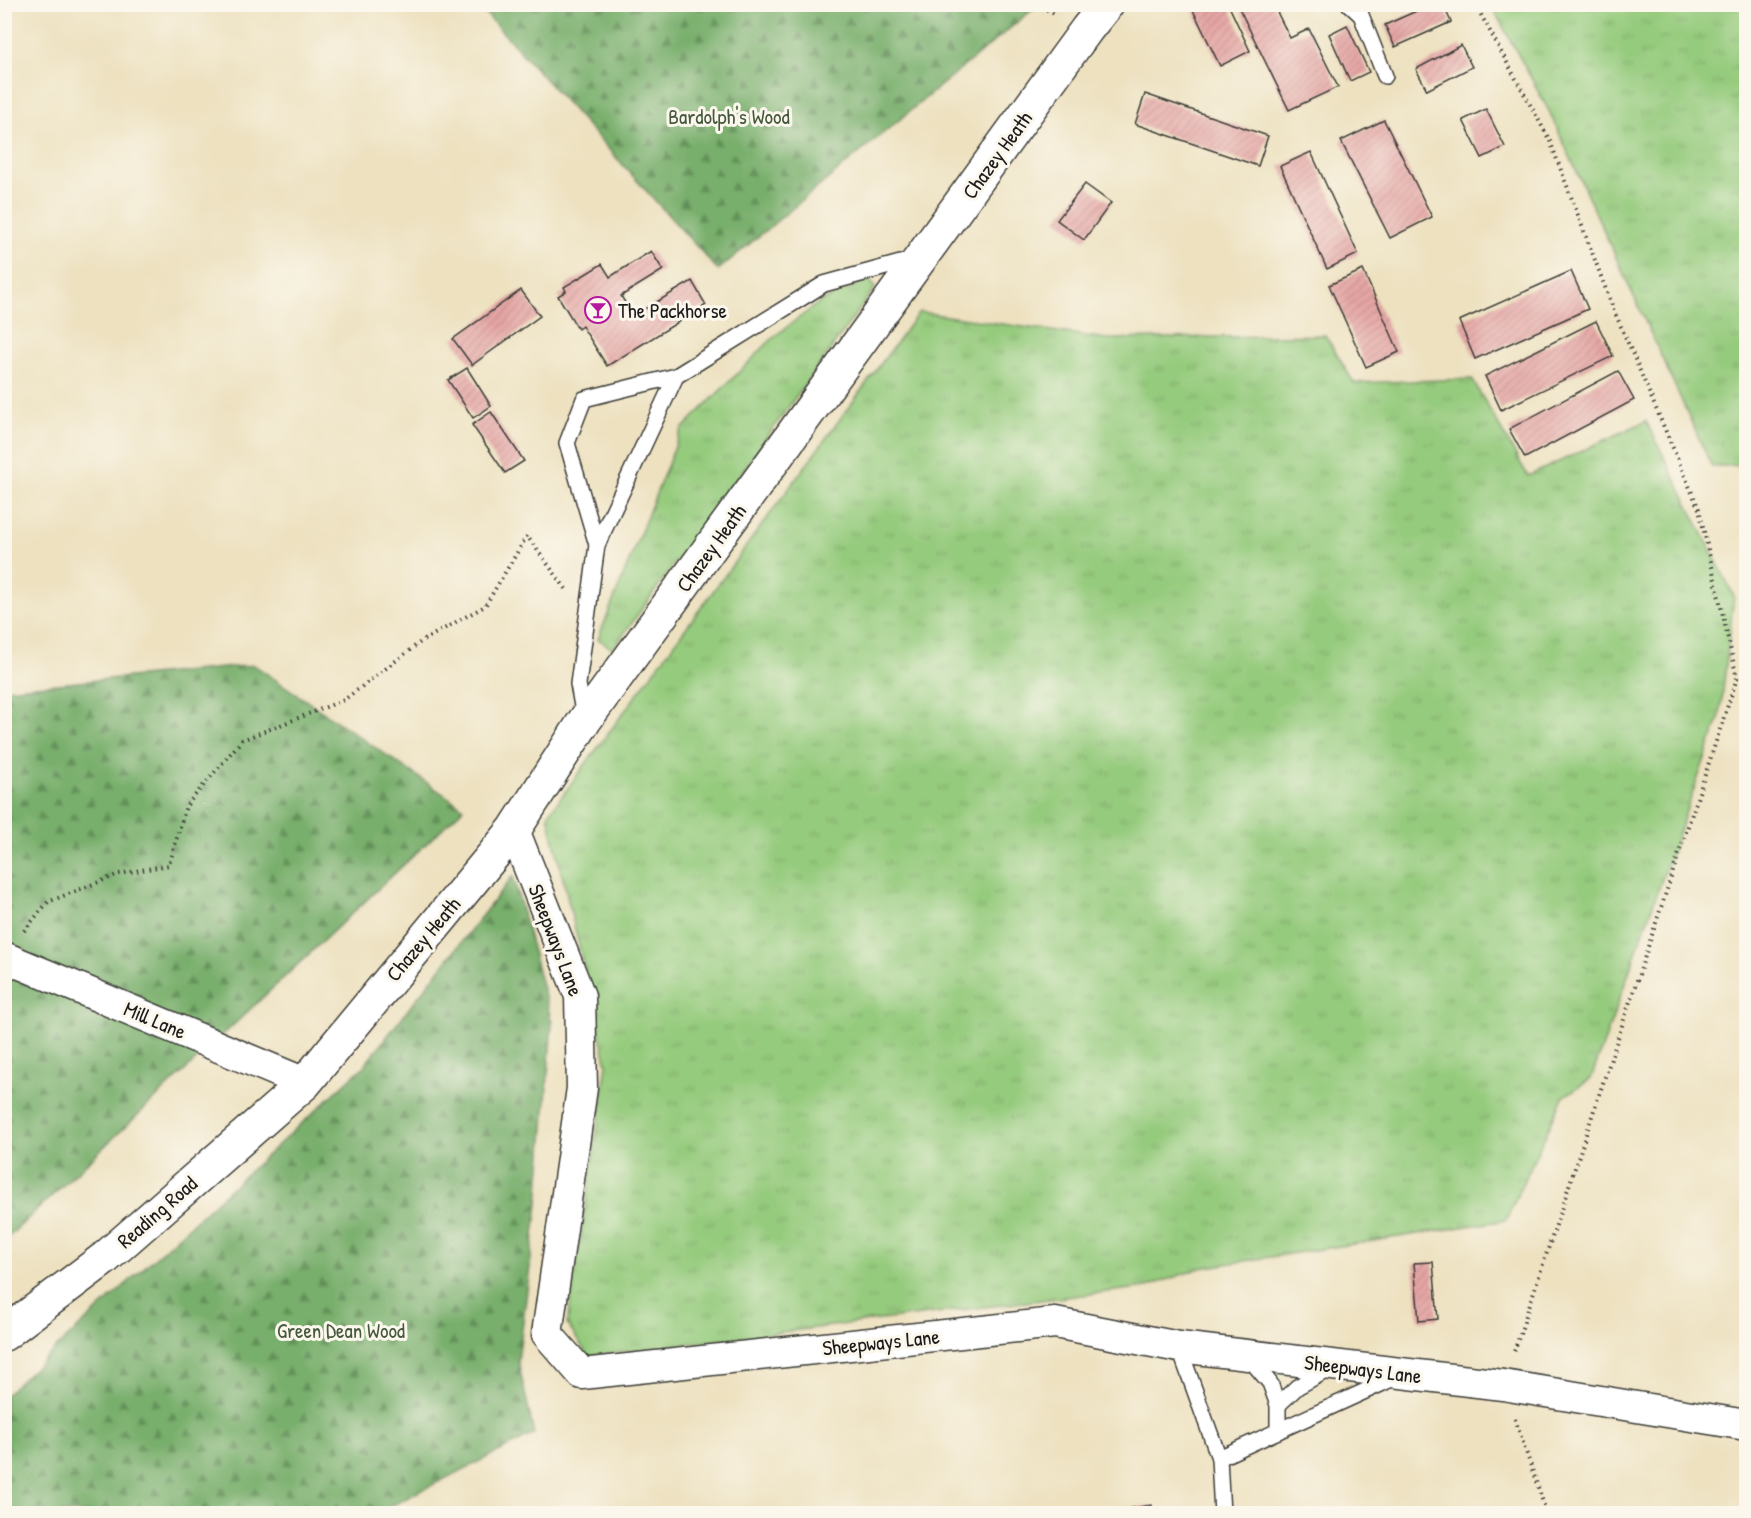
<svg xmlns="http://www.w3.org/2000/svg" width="1751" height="1518" font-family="'Patrick Hand',sans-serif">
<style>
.grass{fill:url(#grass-tufts);stroke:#58744c;stroke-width:1.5}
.forest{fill:url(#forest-firs);stroke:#4a6644;stroke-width:1.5}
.building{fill:url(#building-hatch)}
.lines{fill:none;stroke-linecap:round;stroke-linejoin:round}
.lane-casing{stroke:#3b3a35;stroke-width:18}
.street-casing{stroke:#3b3a35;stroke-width:33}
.primary-casing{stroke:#3b3a35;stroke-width:36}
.path{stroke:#3b3a35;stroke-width:4;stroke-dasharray:1.5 4.5;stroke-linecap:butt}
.lane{stroke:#fff;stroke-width:15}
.street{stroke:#fff;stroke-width:30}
.primary{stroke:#fff;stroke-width:33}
.labels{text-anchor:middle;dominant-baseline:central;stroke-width:6;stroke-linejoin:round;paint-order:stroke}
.park-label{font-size:21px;fill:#46593e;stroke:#fbf7ec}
.street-label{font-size:21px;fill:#1c1c1c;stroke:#fbf7ec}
.poi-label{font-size:21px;fill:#1c1c1c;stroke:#fbf7ec;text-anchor:start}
</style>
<defs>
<pattern id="grass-tufts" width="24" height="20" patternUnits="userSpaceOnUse" patternTransform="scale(1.5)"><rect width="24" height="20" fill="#95cb7d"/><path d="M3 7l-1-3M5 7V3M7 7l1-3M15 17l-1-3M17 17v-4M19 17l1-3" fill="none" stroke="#80ae6b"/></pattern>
<pattern id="forest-firs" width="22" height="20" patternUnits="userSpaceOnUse" patternTransform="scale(1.5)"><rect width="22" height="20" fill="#78af6c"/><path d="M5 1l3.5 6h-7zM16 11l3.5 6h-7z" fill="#628e58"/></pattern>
<pattern id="building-hatch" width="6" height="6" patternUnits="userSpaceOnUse" patternTransform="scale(1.5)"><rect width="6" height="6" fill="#e5a6a4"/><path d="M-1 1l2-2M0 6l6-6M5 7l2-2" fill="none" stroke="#c48e8d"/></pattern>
</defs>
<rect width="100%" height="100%" fill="#fbf7ec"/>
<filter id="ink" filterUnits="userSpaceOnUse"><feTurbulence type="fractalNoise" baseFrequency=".0167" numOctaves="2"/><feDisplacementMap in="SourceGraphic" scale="12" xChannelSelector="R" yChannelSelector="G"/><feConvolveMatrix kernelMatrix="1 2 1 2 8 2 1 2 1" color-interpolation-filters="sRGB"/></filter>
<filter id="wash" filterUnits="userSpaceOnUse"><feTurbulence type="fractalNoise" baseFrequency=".008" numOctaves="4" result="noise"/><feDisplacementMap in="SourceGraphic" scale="24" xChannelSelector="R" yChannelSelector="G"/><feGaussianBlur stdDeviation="1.35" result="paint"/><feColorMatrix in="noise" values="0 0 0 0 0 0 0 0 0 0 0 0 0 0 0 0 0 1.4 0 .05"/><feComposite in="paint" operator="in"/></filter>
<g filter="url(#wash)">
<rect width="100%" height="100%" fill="#ede1c0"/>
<!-- grass -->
<g class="grass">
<path d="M1491 5H1746V464L1712 467 1549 111Z"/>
<path d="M869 279 875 288 613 649 598 639 682 429 775 336 820 302Z"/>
<path d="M919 312 1107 339 1325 335 1354 383 1472 379 1528 476 1646 421 1734 596 1720 716 1591 1079 1563 1097 1506 1220 1200 1268 1147 1287 588 1356 567 1324 607 1065 548 815Z"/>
</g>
<!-- forest -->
<g class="forest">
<path d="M478 5H1038L718 270Z"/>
<path d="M254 665 464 808 5 1240V689Z"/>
<path d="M513 876 552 1023 538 1204 518 1361 534 1434 377 1513H5V1395L363 1067Z"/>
</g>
<g id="blocks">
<!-- building -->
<g class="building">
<path d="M1190 4H1228L1250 51 1220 66Z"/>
<path d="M1237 4H1273L1290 38 1309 29 1338 87 1289 110Z"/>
<path d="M1432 4H1443L1451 22 1395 47 1385 25Z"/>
<path d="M1347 25 1369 72 1350 81 1329 34Z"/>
<path d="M1461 45 1472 67 1427 90 1416 69Z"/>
<path d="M1145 94 1268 136 1258 166 1135 124Z"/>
<path d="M1486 109 1505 147 1482 158 1463 120Z"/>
<path d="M1384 120 1432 217 1390 238 1341 141Z"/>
<path d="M1311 152 1358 254 1327 269 1280 166Z"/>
<path d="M1085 184 1111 203 1084 240 1057 220Z"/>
<path d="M651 251 663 270 621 296 633 316 692 281 706 305 607 366 582 326 578 329 558 296 566 291 564 287 602 264 610 277Z"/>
<path d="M1363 270 1399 352 1366 367 1329 285Z"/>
<path d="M1571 271 1588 309 1475 359 1459 321Z"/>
<path d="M521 290 540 316 472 365 453 339Z"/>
<path d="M1596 321 1613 356 1501 410 1485 376Z"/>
<path d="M467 368 491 406 473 418 448 380Z"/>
<path d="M1618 371 1634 400 1525 458 1509 429Z"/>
<path d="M491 412 524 461 505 473 472 425Z"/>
<path d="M1433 1262 1438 1319 1419 1321 1414 1263Z"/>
<path d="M1151 1505 1152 1514H1121V1510Z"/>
</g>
</g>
</g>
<g filter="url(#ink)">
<use href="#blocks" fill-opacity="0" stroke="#3b3a35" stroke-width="1.5"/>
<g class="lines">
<defs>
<g id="lane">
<path d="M1349 4 1361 15 1385 76"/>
<path d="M597 545 567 443 584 399 676 376"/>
<path d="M584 717 578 684 597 545 676 376 824 284 915 259"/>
<path d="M1179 1347 1219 1458 1222 1514"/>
<path d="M1248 1357 1270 1383 1278 1405V1431"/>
<path d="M1278 1405 1297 1387 1329 1369"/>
<path d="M1219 1458 1396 1377"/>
</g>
<g id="street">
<path d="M514 830 580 996 582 1088 547 1334 582 1374 1055 1323 1179 1347 1503 1385 1746 1425"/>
<path d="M4 957 305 1083"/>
</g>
<path id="primary" d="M4 1334 105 1258 305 1083 514 830 585 720 1087 29 1107 4"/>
</defs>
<!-- lane casing -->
<use href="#lane" class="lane-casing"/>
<!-- street casing -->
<use href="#street" class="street-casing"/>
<!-- primary casing -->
<use href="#primary" class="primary-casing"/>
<!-- path -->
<g class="path">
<path d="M1036 4 1057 15"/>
<path d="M1475 4 1550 141 1613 308 1699 509 1737 678 1513 1355"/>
<path d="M24 931 48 902 119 874 169 865 186 806 242 740 344 700 422 641 485 606 527 536 566 589"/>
<path d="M1515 1419 1547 1514"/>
</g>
<!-- lane -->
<use href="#lane" class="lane"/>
<!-- street -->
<use href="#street" class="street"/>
<!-- primary -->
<use href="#primary" class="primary"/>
</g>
</g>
<!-- icons -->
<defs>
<symbol id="bar-ring" viewBox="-11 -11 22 22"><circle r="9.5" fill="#fbf7ec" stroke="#b5179e" stroke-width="1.5"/><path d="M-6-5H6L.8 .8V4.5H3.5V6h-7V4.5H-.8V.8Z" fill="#b5179e"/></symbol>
</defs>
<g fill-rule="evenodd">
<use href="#bar-ring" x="583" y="295" width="30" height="30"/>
</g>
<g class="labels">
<!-- park labels -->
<g class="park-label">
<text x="729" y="116">Bardolph's Wood</text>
<text x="341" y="1330">Green Dean Wood</text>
</g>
<!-- street labels -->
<g class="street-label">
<text transform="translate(997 155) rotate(-54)">Chazey Heath</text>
<text transform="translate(711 548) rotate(-54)">Chazey Heath</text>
<text transform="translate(423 939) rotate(-50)">Chazey Heath</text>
<text transform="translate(556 940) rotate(69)">Sheepways Lane</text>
<text transform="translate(155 1020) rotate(23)">Mill Lane</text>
<text transform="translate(157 1212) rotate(-41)">Reading Road</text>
<text transform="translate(881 1342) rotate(-6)">Sheepways Lane</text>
<text transform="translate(1363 1369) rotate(7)">Sheepways Lane</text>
</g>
<!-- poi labels -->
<g class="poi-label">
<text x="618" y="310">The Packhorse</text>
</g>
</g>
<!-- margin -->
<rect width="1751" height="1518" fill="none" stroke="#fbf7ec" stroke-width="24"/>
</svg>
